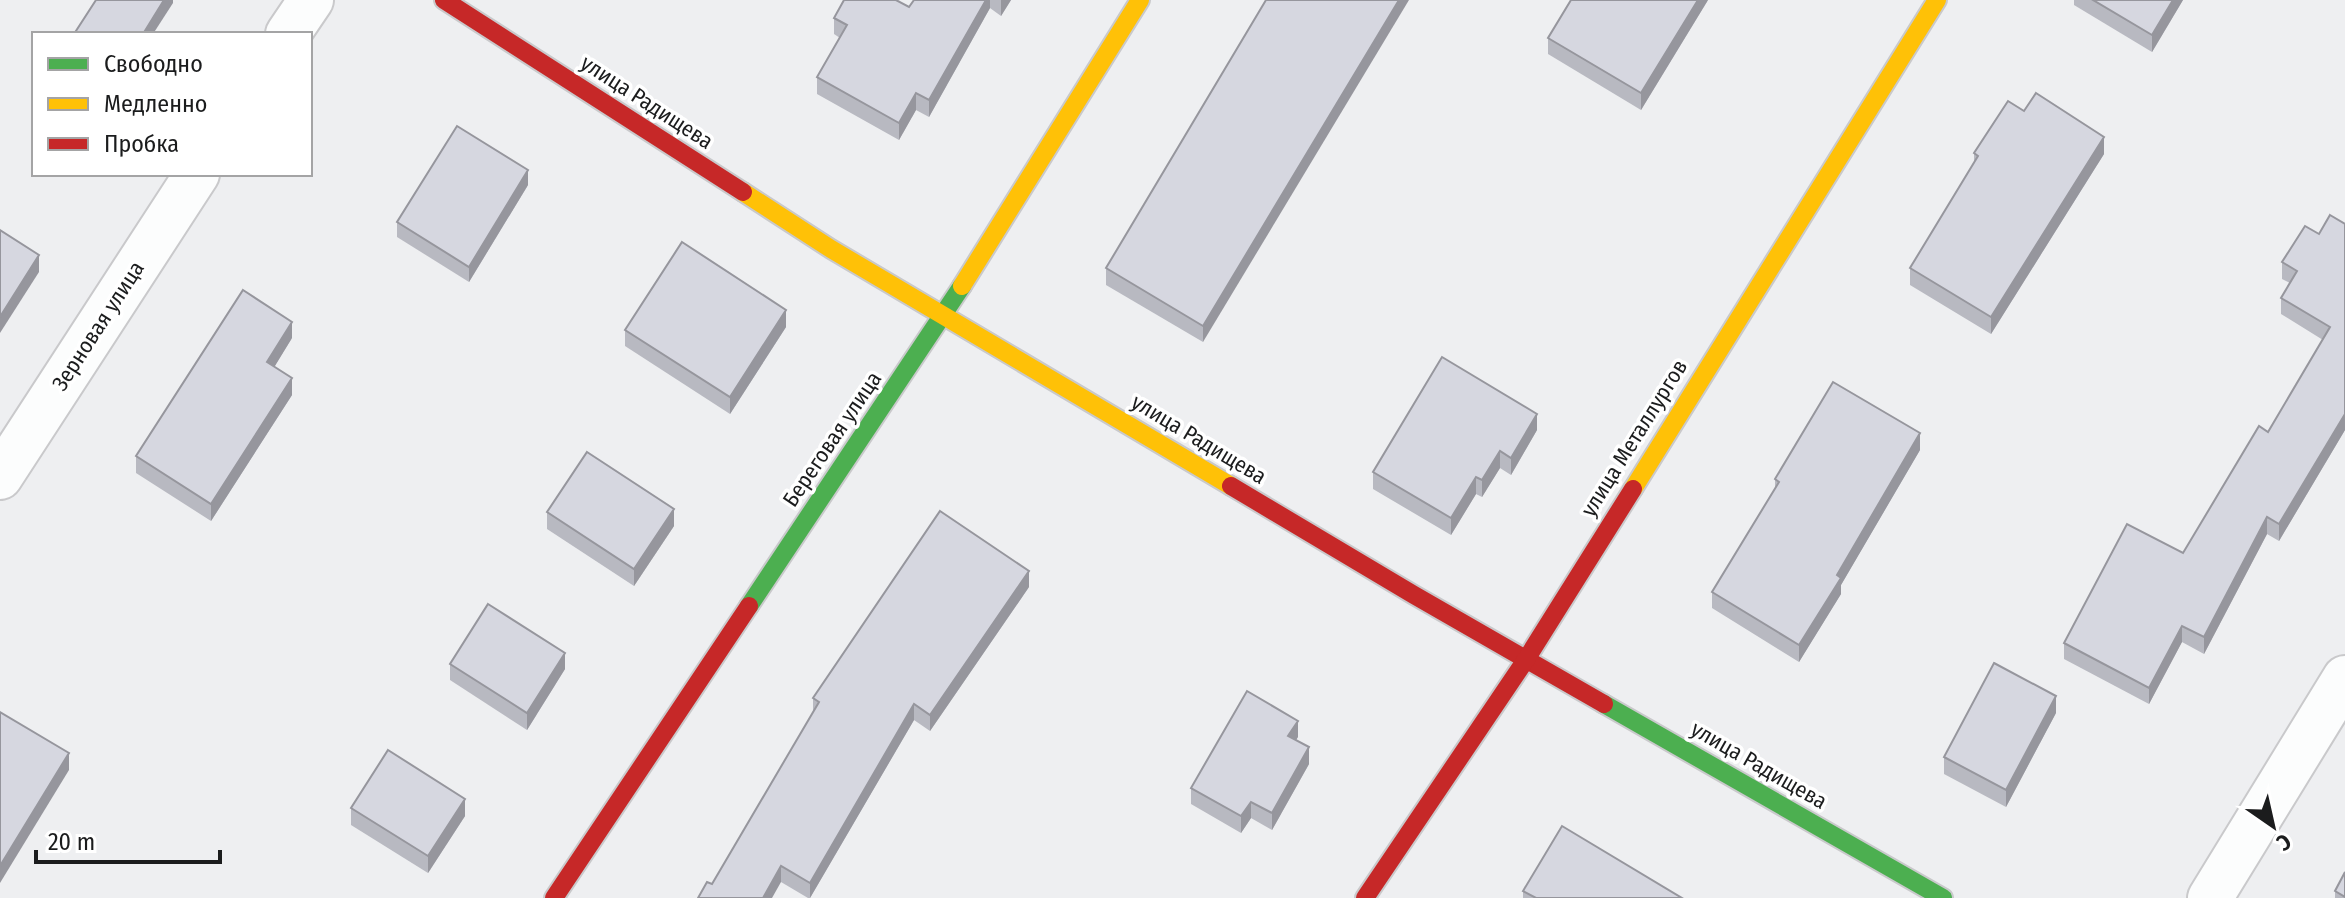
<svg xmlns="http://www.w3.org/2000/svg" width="2345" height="898" font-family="'Fira Sans Condensed',sans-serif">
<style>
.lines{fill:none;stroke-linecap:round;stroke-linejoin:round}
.street-casing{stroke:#c9c9cb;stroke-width:48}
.fast-casing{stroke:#c9c9cb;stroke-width:22}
.slow-casing{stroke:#c9c9cb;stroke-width:22}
.jam-casing{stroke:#c9c9cb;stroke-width:22}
.street{stroke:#fcfdfd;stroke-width:44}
.fast{stroke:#4caf50;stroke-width:18}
.slow{stroke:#ffc107;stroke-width:18}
.jam{stroke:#c62828;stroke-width:18}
.wall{fill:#b8b9c1}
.shaded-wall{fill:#96969d}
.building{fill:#d6d7e0;stroke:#96969d;stroke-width:2}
.labels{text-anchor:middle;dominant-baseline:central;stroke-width:7;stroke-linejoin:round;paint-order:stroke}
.street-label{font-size:22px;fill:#1b1c1d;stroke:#fff}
</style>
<rect width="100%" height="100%" fill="#eeeff1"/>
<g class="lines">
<defs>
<g id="street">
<path d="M288 34 311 0"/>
<path d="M0 477 197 174"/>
<path d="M2210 898 2345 678"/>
</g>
<g id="fast">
<path d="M749 606 962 286"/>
<path d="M1604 704 1943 898"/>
</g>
<g id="slow">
<path d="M743 192 831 249 1231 486"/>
<path d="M962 286 1140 0"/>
<path d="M1633 489 1937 0"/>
</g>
<g id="jam">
<path d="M444 0 743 192"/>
<path d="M1231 486 1414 595 1604 704"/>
<path d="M554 898 749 606"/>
<path d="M1365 898 1527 658 1633 489"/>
</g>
</defs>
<!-- street casing -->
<use href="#street" class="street-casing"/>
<!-- fast casing -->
<use href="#fast" class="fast-casing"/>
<!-- slow casing -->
<use href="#slow" class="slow-casing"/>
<!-- jam casing -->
<use href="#jam" class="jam-casing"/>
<!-- street -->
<use href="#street" class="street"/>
<!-- fast -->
<use href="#fast" class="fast"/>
<!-- slow -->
<use href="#slow" class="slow"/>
<!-- jam -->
<use href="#jam" class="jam"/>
</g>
<!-- wall -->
<g class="wall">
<path d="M914 0H1011L1001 16 990 8 929 117 916 110 899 140 817 94V77L840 38 834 34V18L909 7Z"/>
<path d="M1266 0 1203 342 1106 285V268Z"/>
<path d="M1708 0 1641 110 1548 54V38Z"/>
<path d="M2074 0H2183L2152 52 2074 5Z"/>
<path d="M2024 111 2104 154 1991 334 1910 285V268L1974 163V153Z"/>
<path d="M528 185 469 282 397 237V222Z"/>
<path d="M2319 234 2345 430 2279 541 2267 534 2204 654 2182 642 2149 704 2064 659V643L2183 553 2268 432 2323 340 2281 314V298L2290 283 2282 279V262Z"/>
<path d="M786 327 730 414 625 346V330Z"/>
<path d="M292 338 274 367 292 395 211 521 136 473V456Z"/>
<path d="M1537 430 1511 475 1500 468 1482 497 1476 494 1451 535 1373 489V472Z"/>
<path d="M1920 450 1841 585V594L1799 662 1712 608V592L1775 489V479Z"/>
<path d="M547 512 674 526 634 586 547 529Z"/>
<path d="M1029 587 930 731 914 720 810 898H808L781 882 712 884 813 713V698Z"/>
<path d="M450 664 565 669 527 730 450 680Z"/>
<path d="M2056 713 2006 807 1944 774V757Z"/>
<path d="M1298 737 1296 740 1309 764 1272 830 1251 818 1241 833 1191 804V788Z"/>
<path d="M351 808 465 816 428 873 351 825Z"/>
<path d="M2345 872V898H2335V891Z"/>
<path d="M1523 891 1682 898H1523Z"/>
</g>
<!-- shaded-wall -->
<g class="shaded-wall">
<path d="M164 0H173V3L153 34H143Z"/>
<path d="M986 0H990V8L929 117V100Z"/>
<path d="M1001 0H1011L1001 16Z"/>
<path d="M1399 0H1409L1203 342V326Z"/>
<path d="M1698 0H1708L1641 110V93Z"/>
<path d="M2173 0H2183L2152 52V35Z"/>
<path d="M916 93V110L899 140V123Z"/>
<path d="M2104 137V154L1991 334V317Z"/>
<path d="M528 170V185L469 282V267Z"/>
<path d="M39 255V272L0 333V317Z"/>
<path d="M786 310V327L730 414V397Z"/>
<path d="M292 322V338L267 379V362Z"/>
<path d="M292 378V395L211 521V504Z"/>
<path d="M1537 414V430L1511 475V458Z"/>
<path d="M2345 414V430L2279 541V524Z"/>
<path d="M1920 433V450L1841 585V594L1799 662V645L1837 575Z"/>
<path d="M1500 451V468L1482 497V480Z"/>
<path d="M1476 477V494L1451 535V518Z"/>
<path d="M674 509V526L634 586V569Z"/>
<path d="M2267 517V534L2204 654V637Z"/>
<path d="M1029 571V587L930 731V715Z"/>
<path d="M2182 626V642L2149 704V688Z"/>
<path d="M565 653V669L527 730V713Z"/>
<path d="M2056 696V713L2006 807V790Z"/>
<path d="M914 704V720L810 898V883Z"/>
<path d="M1298 721V737L1288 752V736Z"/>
<path d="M1309 747V764L1272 830V813Z"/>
<path d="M69 753V770L0 883V866Z"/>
<path d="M465 799V816L428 873V856Z"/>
<path d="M1251 802V818L1241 833V816Z"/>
<path d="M781 866V882L772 898H763Z"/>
</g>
<!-- building -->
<g class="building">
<path d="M96 0H164L143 34H74Z"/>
<path d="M844 0H896L909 7 914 0H986L929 100 916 93 899 123 817 77 847 25 834 18Z"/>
<path d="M1266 0H1399L1203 326 1106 268Z"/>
<path d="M1571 0H1698L1641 93 1548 38Z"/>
<path d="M2093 0H2173L2152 35Z"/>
<path d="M2036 93 2104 137 1991 317 1910 268 1978 156 1974 153 2008 101 2024 111Z"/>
<path d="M457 126 528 170 469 267 397 222Z"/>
<path d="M2330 215 2345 224V414L2279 524 2267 517 2204 637 2182 626 2149 688 2064 643 2127 524 2183 553 2259 426 2268 432 2330 327 2281 298 2297 271 2282 262 2305 226 2319 234Z"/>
<path d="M0 230 39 255 0 317Z"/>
<path d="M682 242 786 310 730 397 625 330Z"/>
<path d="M243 290 292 322 267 362 292 378 211 504 136 456Z"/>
<path d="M1442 357 1537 414 1511 458 1500 451 1482 480 1476 477 1451 518 1373 472Z"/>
<path d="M1833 382 1920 433 1837 575 1841 578 1799 645 1712 592 1779 482 1775 479Z"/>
<path d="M587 452 674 509 634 569 547 512Z"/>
<path d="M940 511 1029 571 930 715 914 704 810 883 781 866 763 898H698L707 882 712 884 819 702 813 698Z"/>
<path d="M488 604 565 653 527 713 450 664Z"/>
<path d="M1994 663 2056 696 2006 790 1944 757Z"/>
<path d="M1247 691 1298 721 1288 736 1309 747 1272 813 1251 802 1241 816 1191 788Z"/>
<path d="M0 712 69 753 0 866Z"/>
<path d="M388 750 465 799 428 856 351 808Z"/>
<path d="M1562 826 1682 898H1536L1523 891Z"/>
<path d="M2345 872V897L2335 891Z"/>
</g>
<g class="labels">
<!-- street labels -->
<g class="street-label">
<text transform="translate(647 102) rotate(33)">улица Радищева</text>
<text transform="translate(98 326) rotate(-57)">Зерновая улица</text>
<text transform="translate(1634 438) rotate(-58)">улица Металлургов</text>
<text transform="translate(832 439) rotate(-56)">Береговая улица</text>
<text transform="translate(1199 439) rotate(31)">улица Радищева</text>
<text transform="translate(1759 765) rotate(30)">улица Радищева</text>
</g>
</g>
<!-- legend -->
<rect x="32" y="32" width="280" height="144" fill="#ffffff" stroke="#a4a4a5" stroke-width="2"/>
<rect x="48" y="58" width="40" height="12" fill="#4caf50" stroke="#a4a4a5" stroke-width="2"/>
<text x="104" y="72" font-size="24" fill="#1b1c1d">Свободно</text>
<rect x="48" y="98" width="40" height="12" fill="#ffc107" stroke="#a4a4a5" stroke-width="2"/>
<text x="104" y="112" font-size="24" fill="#1b1c1d">Медленно</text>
<rect x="48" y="138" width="40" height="12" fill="#c62828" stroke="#a4a4a5" stroke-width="2"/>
<text x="104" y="152" font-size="24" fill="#1b1c1d">Пробка</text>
<!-- north arrow -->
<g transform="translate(2273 826) rotate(146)" stroke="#ffffff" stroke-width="6" paint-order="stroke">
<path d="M0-6L14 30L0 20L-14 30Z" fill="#1b1c1d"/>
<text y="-12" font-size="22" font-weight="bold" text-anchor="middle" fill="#1b1c1d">С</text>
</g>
<!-- scale -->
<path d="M36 850v12h184v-12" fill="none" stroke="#1b1c1d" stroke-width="4"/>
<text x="48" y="850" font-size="24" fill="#1b1c1d" stroke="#ffffff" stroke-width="6" paint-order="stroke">20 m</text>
</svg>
